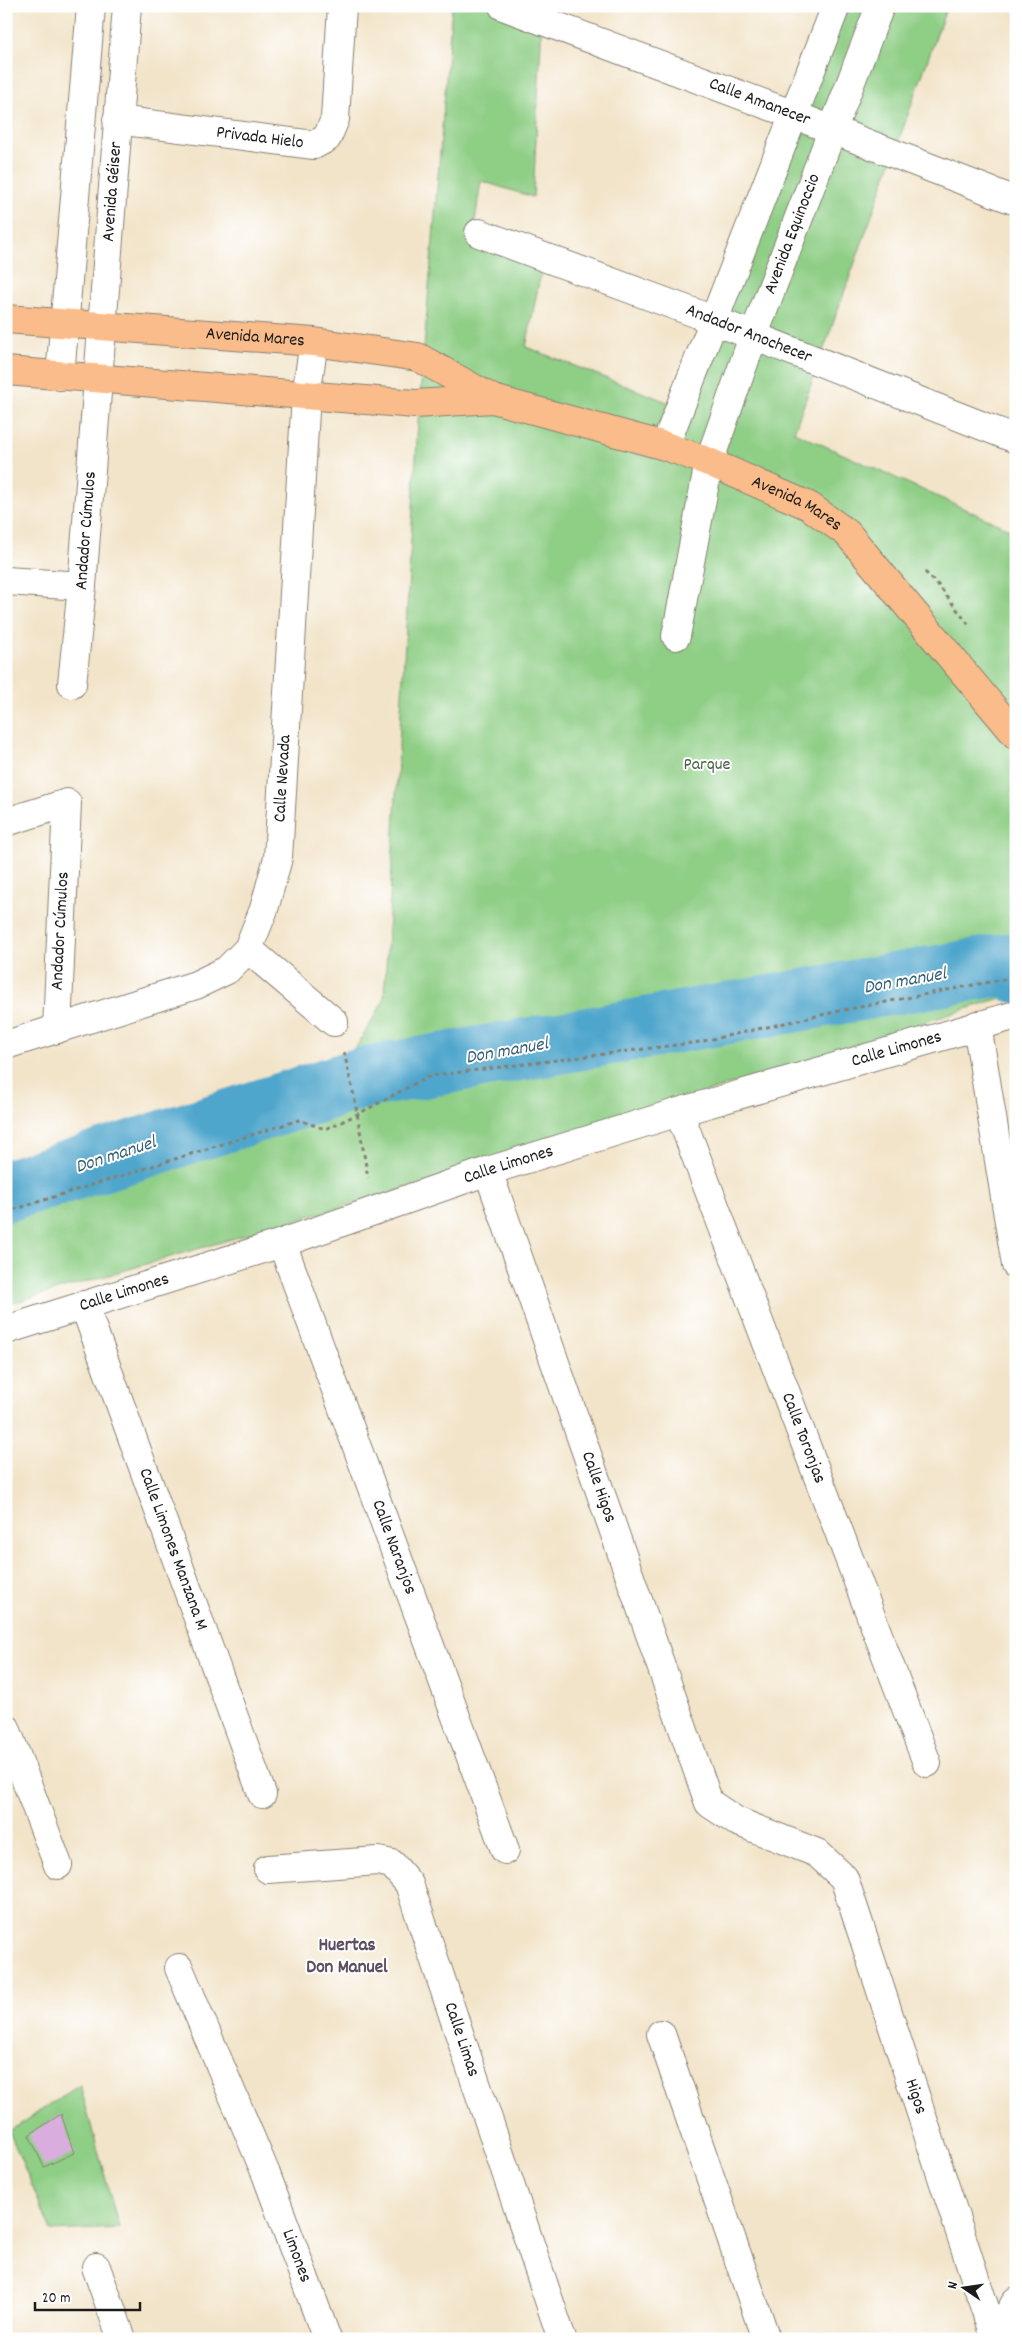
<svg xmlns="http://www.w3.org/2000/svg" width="1022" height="2345" font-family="Dekko,sans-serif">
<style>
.green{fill:#8ece85;stroke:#557550}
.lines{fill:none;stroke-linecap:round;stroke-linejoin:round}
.river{stroke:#4fa6cc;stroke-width:62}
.building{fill:#d9aede}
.minor-casing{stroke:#878072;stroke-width:30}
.major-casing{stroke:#878072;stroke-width:30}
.path{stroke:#878072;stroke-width:3;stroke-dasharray:4 4;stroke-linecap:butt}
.minor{stroke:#fff;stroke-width:28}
.major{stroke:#f9bc8a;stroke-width:28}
.labels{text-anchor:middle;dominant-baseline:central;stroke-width:4;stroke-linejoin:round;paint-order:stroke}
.street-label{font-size:18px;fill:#1c1c1c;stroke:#fff}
.park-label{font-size:18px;fill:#4a6346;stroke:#fff}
.water-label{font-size:19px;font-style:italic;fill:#366174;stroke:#fff}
.neighbourhood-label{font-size:19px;font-weight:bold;fill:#5e4f60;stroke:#fff}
</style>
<rect width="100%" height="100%" fill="#fff"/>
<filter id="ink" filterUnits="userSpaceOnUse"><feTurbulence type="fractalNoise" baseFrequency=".02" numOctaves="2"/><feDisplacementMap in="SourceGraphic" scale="10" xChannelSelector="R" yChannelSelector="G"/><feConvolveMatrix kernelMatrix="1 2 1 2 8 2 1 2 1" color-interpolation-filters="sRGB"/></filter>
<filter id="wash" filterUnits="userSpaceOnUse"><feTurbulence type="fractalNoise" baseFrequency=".0096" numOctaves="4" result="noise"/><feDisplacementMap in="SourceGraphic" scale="20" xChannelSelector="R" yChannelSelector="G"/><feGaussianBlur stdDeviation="1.12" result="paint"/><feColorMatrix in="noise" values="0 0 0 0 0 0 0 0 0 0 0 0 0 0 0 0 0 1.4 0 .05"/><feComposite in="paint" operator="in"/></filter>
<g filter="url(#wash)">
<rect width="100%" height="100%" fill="#f2e4c9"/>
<!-- green -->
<g class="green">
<path d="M452 6H520L542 21 533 197 481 181 474 228 544 257 526 347 680 407 830 6H947L794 432 1016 532V993L420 1184 6 1305V1180L347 1063 384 1000 418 422Z"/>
<path d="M80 2085 119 2228 51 2231 9 2131Z"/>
</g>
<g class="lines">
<!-- river -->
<path class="river" d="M6 1191 362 1078 1006 964 1016 972"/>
</g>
<g id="blocks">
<!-- building -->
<path class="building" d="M61 2114 74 2153 44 2167 29 2135Z"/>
</g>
</g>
<g filter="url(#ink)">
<use href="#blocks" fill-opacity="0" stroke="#878072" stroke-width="1"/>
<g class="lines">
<defs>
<g id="minor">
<path id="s1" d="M503 6 794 115 1016 201"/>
<path id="s2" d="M117 120 314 145 327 138 335 119 342 6"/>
<path id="s3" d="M479 233 690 311 1016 439"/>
<path d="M60 376 91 6"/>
<path d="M665 446 836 6"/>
<path d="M6 581 82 586"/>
<path id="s4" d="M676 636 709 462 753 337 880 6"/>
<path id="s5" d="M72 684 82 586 127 6"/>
<path d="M6 822 67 803 57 1029"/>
<path d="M248 949 334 1022"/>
<path d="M977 1025 1016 1265"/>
<path id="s6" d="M6 1045 196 985 227 970 248 949 264 909 278 858 306 395 314 342"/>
<path id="s7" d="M679 1112 927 1763"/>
<path id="s8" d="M488 1171 709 1803 736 1821 817 1853 844 1878 995 2339"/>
<path id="s9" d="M282 1243 505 1850"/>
<path id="s10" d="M84 1305 262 1794"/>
<path id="s11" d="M6 1330 282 1243 488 1171 679 1112 1016 1015"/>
<path d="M6 1728 58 1865"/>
<path id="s12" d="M268 1869 378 1861 392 1864 409 1884 562 2339"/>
<path id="s13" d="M179 1968 266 2174 327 2339"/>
<path d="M661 2034 766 2339"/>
<path d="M96 2267 122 2339"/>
<path d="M996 2339 1016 2301"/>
</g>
<g id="major">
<path id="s14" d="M6 319 314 342 418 357 493 399 665 446 709 462 809 506 847 533 1016 735"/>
<path d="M6 371 415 404 493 399"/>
</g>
</defs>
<!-- minor casing -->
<use href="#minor" class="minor-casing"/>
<!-- major casing -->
<use href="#major" class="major-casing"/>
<!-- path -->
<g class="path">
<path d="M925 572 938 585 969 625"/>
<path d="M344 1052 355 1101 368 1178"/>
<path d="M6 1212 299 1120 325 1129C362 1114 395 1093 430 1076L699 1042 844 1010 1005 979 1016 975"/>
</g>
<!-- minor -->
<use href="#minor" class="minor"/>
<!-- major -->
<use href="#major" class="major"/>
</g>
</g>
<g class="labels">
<!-- street labels -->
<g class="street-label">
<text stroke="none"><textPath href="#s1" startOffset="274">Calle Amanecer</textPath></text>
<text stroke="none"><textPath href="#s2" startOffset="144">Privada Hielo</textPath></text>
<text stroke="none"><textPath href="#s5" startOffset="494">Avenida Géiser</textPath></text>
<text stroke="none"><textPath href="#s4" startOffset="420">Avenida Equinoccio</textPath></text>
<text stroke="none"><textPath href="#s3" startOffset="288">Andador Anochecer</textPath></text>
<text stroke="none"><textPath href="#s14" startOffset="250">Avenida Mares</textPath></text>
<text stroke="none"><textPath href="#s14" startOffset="822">Avenida Mares</textPath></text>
<text stroke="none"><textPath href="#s5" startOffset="154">Andador Cúmulos</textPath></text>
<text stroke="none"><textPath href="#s6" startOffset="439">Calle Nevada</textPath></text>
<text transform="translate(61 931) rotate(-87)">Andador Cúmulos</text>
<text stroke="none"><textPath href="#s11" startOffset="934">Calle Limones</textPath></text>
<text stroke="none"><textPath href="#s11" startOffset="529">Calle Limones</textPath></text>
<text stroke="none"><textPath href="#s11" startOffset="124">Calle Limones</textPath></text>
<text stroke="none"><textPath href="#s7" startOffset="349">Calle Toronjas</textPath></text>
<text stroke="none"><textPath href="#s8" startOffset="335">Calle Higos</textPath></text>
<text stroke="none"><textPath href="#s9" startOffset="324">Calle Naranjos</textPath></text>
<text stroke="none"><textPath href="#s10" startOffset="260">Calle Limones Manzana M</textPath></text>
<text stroke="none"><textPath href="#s12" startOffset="315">Calle Limas</textPath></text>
<text stroke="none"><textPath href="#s8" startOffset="1056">Higos</textPath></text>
<text stroke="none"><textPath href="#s13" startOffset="311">Limones</textPath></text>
</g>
<!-- park labels -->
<g class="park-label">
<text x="707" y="765">Parque</text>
</g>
<!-- water labels -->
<g class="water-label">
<text transform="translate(905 982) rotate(-10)">Don manuel</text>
<text transform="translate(507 1052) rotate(-10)">Don manuel</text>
<text transform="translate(116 1156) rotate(-18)">Don manuel</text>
</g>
<!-- neighbourhood labels -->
<g class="neighbourhood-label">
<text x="347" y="1946">Huertas<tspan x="347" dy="22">Don Manuel</tspan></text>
</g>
</g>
<!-- margin -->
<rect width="1022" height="2345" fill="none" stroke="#fff" stroke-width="25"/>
<!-- north arrow -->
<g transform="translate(964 2288) rotate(283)" stroke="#ffffff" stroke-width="4" paint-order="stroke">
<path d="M0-4L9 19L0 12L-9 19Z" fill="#1c1c1c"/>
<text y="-8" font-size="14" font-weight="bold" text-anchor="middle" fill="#1c1c1c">N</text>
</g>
<!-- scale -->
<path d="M35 2302v8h105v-8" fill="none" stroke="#1c1c1c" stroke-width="2.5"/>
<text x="42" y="2302" font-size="15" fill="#1c1c1c" stroke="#ffffff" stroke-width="4" paint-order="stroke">20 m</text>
</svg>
